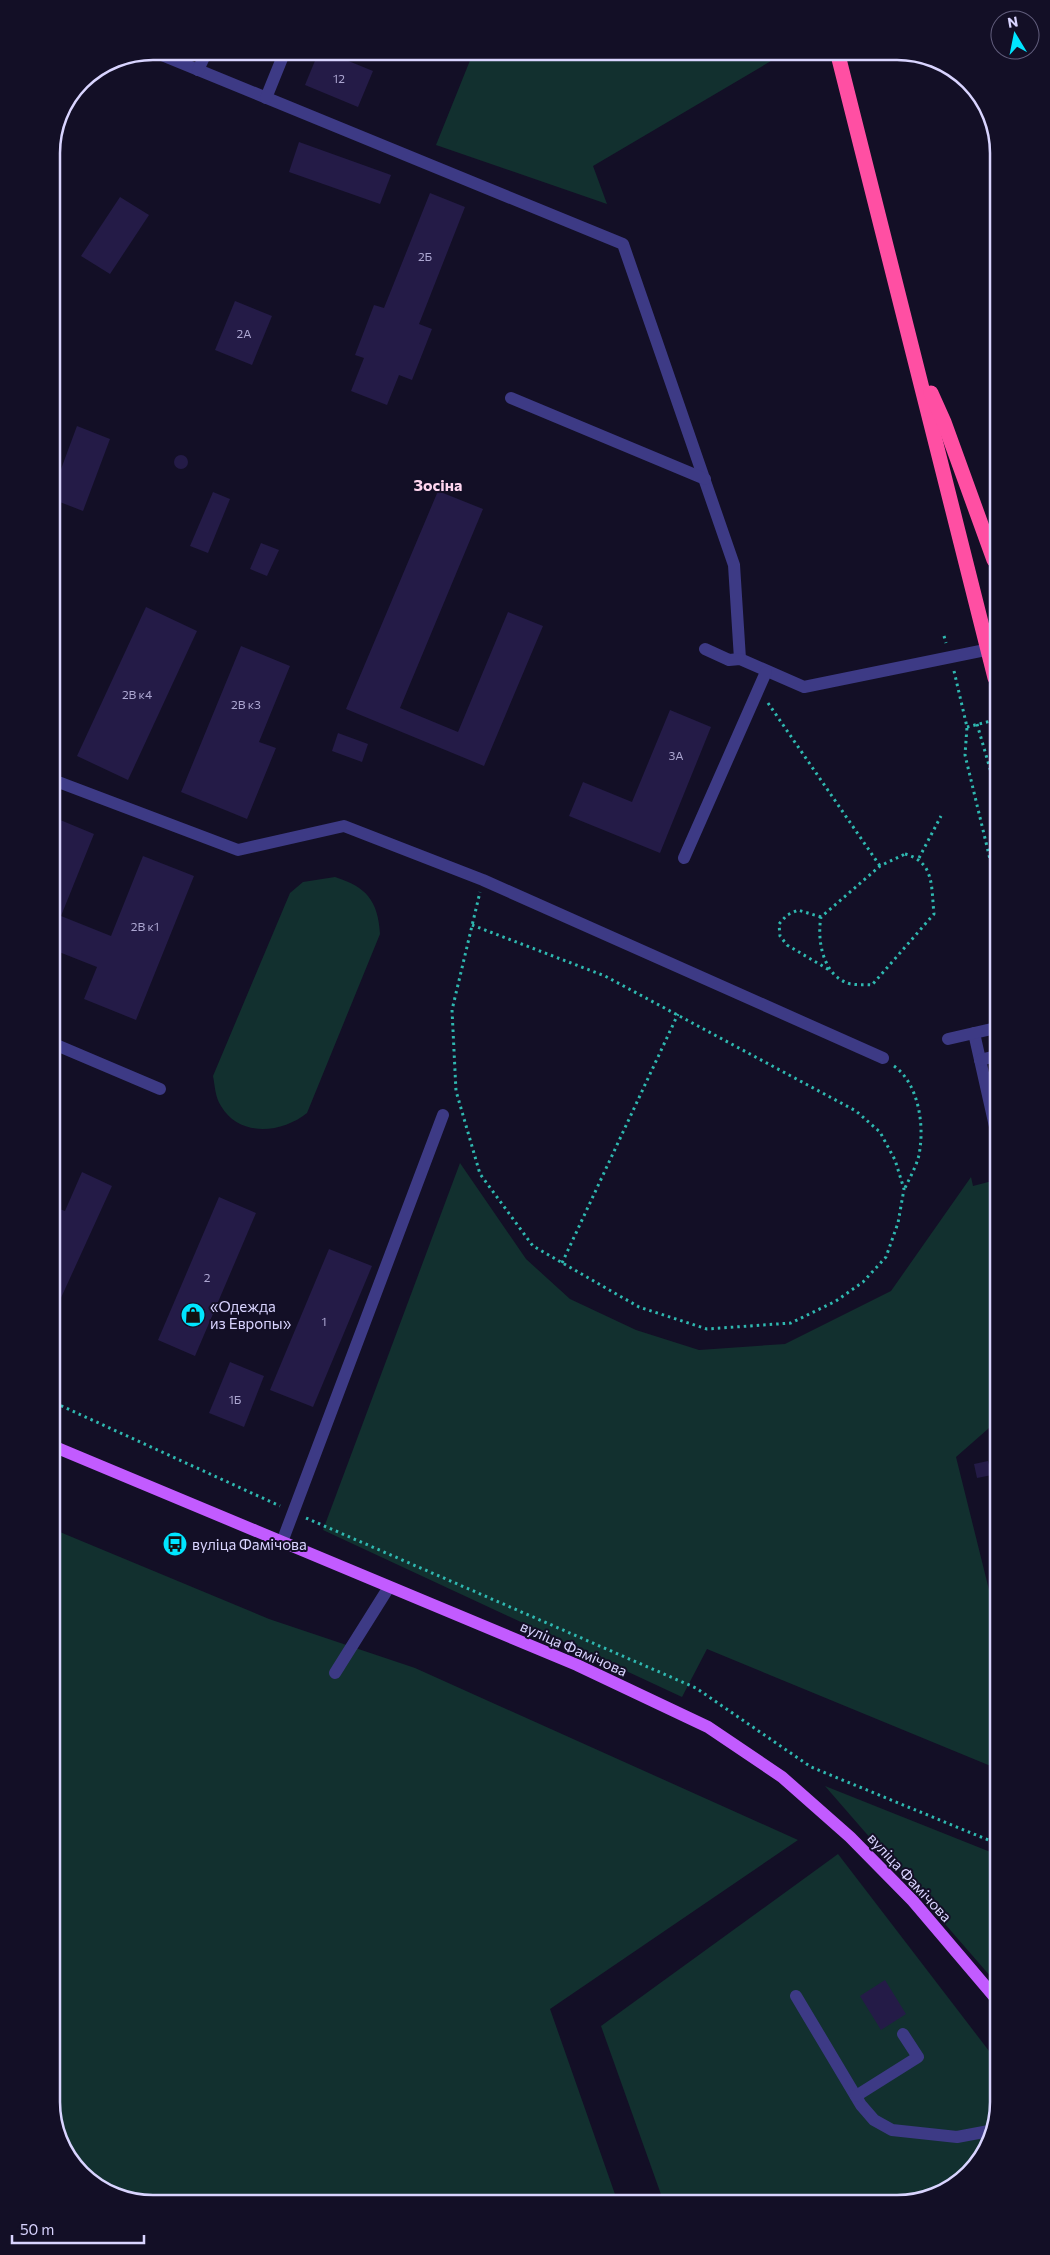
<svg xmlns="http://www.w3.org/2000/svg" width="1050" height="2255" font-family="Commissioner,sans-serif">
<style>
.green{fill:#12302f}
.building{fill:#241b47}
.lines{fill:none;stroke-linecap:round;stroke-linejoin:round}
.path{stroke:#2fb8b0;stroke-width:3;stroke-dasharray:2.5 4;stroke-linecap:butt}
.minor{stroke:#3d3a85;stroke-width:12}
.major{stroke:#c25bff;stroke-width:12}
.highway{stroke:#ff4fa3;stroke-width:15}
.labels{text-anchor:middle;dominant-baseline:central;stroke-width:4;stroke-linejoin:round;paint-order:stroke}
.number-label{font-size:12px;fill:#aca6d1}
.poi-label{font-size:15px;fill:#d9d4ff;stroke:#130f26;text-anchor:start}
.street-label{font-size:15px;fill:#d9d4ff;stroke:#130f26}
.neighbourhood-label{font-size:16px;font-weight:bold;fill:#ffd6f0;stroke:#130f26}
.rim{fill:none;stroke:#d9d4ff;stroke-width:2.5}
</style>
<rect width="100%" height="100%" fill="#130f26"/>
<!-- green -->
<g class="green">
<path d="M469 51H788L593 166 607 204 436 145 473 53Z"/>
<path d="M335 877C366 887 378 900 380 934L307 1113C282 1133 240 1138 221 1106 215 1097 215 1086 213 1076L290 893 303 882Z"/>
<path d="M460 1163 526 1259 570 1299 636 1330 699 1350 785 1344 891 1291 971 1177 973 1186 996 1180 997 1421 956 1457 997 1622 998 1769 707 1649 682 1697 323 1530Z"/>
<path d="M55 1530 269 1619 415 1668 798 1840 550 2009 617 2200 146 2204 91 2183 57 2135Z"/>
<path d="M825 1786 998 1855V1985Z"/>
<path d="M838 1854 999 2064V2102L978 2164 930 2198 663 2200 601 2026Z"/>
</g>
<!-- building -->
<g class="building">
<path d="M319 51H324L373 71 358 107 305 85Z"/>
<path d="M299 142 391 175 380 204 289 172Z"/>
<path d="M430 193 465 207 419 324 432 329 412 380 399 375 387 405 351 391 364 358 355 355 374 305 384 308Z"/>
<path d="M120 197 149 215 110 274 81 256Z"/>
<path d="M235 301 272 316 252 365 215 350Z"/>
<path d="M77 426 110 439 83 511 52 499V478L57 480Z"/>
<circle cx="181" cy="462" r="7"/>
<path d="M438 491 483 509 400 708 458 732 508 612 543 626 484 766 346 709Z"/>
<path d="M213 492 230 499 208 553 190 546Z"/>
<path d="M261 543 279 550 267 576 250 569Z"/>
<path d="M146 607 197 631 128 780 77 756Z"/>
<path d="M241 646 290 666 259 742 276 748 247 819 181 792Z"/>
<path d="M670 710 711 727 660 853 569 816 583 782 632 802Z"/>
<path d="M338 733 368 744 362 762 332 751Z"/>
<path d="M53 817 94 834 61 916 111 936 143 856 194 876 136 1020 84 999 97 967 54 950Z"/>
<path d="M82 1172 112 1186 55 1311 54 1207 65 1211Z"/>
<path d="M219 1197 256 1213 195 1356 158 1340Z"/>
<path d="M329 1249 372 1266 313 1407 270 1390Z"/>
<path d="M230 1362 264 1376 244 1427 209 1413Z"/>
<path d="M988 1461 992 1475 977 1478 974 1464Z"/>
<path d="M885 1980 906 2014 881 2030 860 1996Z"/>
</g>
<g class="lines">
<!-- path -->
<g class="path">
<path d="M944 636 946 643"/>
<path d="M954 671 967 727 965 755 995 880"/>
<path d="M768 703 880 866"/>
<path d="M977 724 995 786"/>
<path d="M967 727 995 720"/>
<path d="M905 854C935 862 931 887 934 914L872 985C864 984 852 986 845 982 822 972 817 938 821 917L880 866Z"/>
<path d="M919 858 941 816"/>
<path d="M821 917 798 910 787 915 779 924 780 936 787 945 831 971"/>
<path d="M472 925 605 976 856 1111 880 1132 895 1160 904 1189 898 1223 886 1257 863 1282 836 1301 791 1323 707 1329 639 1307 533 1246 480 1174 456 1091 452 1010 480 892"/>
<path d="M894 1066C917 1082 924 1121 920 1148 919 1162 911 1175 905 1188"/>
<path d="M992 1145 996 1161"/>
<path d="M562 1263 678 1014"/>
<path d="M55 1403 280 1506"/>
<path d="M306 1518 696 1688 811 1767 998 1844"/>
</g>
<!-- minor -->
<g class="minor">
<path d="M152 51 623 244 734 565 740 659"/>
<path d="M198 70 207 51"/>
<path d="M266 98 285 51"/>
<path d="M511 398 705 479"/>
<path d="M705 649 729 660 740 659 804 687 995 648"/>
<path d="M53 780 238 850 344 826 483 880 883 1058"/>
<path d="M684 858 766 672"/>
<path d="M974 1033 996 1131"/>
<path d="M948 1039 996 1028"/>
<path d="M54 1044 160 1089"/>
<path d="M980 1060 996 1056"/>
<path d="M282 1542 443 1115"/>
<path d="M335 1673 389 1587"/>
<path d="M796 1996 861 2105 874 2120 892 2130 957 2137 989 2131"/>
<path d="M856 2096 918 2057 903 2034"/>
</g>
<!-- major -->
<path class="major" d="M55 1447 577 1665 708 1727 782 1777 850 1837 913 1901 998 2001"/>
<!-- highway -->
<g class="highway">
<path d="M837 51 995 678"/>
<path d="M931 393 944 422 994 560"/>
</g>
</g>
<!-- icons -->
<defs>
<symbol id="shop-disc" viewBox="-11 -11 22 22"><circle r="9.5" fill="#00e5ff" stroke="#130f26"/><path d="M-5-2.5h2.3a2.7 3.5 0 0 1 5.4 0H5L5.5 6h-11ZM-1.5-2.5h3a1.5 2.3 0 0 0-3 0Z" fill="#111"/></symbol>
<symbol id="bus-disc" viewBox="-11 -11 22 22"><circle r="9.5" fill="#00e5ff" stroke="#130f26"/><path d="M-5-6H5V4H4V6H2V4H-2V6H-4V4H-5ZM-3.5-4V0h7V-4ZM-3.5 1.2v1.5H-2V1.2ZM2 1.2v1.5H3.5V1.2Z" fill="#111"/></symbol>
</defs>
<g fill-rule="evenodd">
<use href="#shop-disc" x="179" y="1301" width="28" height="28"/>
<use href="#bus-disc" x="161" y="1530" width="28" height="28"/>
</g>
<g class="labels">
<!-- number labels -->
<g class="number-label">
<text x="339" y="78">12</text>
<text x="425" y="256">2Б</text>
<text x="244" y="333">2А</text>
<text x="137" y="694">2В к4</text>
<text x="246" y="704">2В к3</text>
<text x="676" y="755">3А</text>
<text x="145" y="926">2В к1</text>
<text x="207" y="1277">2</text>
<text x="324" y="1321">1</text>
<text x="235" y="1399">1Б</text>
</g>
<!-- poi labels -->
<g class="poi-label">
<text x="210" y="1306">«Одежда<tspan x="210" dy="17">из Европы»</tspan></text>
<text x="192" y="1544">вуліца Фамічова</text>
</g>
<!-- street labels -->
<g class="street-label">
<text transform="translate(574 1648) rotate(24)">вуліца Фамічова</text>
<text transform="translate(910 1877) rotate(47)">вуліца Фамічова</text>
</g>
<!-- neighbourhood labels -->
<g class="neighbourhood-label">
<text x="438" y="484">Зосіна</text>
</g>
</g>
<!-- crop -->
<path d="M0 0H1050V2255H0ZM153 60H897A93 93 0 0 1 990 153V2102A93 93 0 0 1 897 2195H153A93 93 0 0 1 60 2102V153A93 93 0 0 1 153 60Z" fill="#130f26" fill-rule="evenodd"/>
<path class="rim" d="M153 60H897A93 93 0 0 1 990 153V2102A93 93 0 0 1 897 2195H153A93 93 0 0 1 60 2102V153A93 93 0 0 1 153 60Z"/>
<!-- north arrow -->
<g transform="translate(1015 35) rotate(350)"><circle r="24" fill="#130f26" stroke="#625e7d"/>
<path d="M0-4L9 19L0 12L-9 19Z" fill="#00e5ff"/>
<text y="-8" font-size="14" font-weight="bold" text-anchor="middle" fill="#d9d4ff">N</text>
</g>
<!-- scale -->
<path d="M12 2235v8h132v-8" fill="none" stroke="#d9d4ff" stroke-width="2.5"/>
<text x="20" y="2235" font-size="15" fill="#d9d4ff" stroke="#130f26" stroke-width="4" paint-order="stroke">50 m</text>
</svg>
